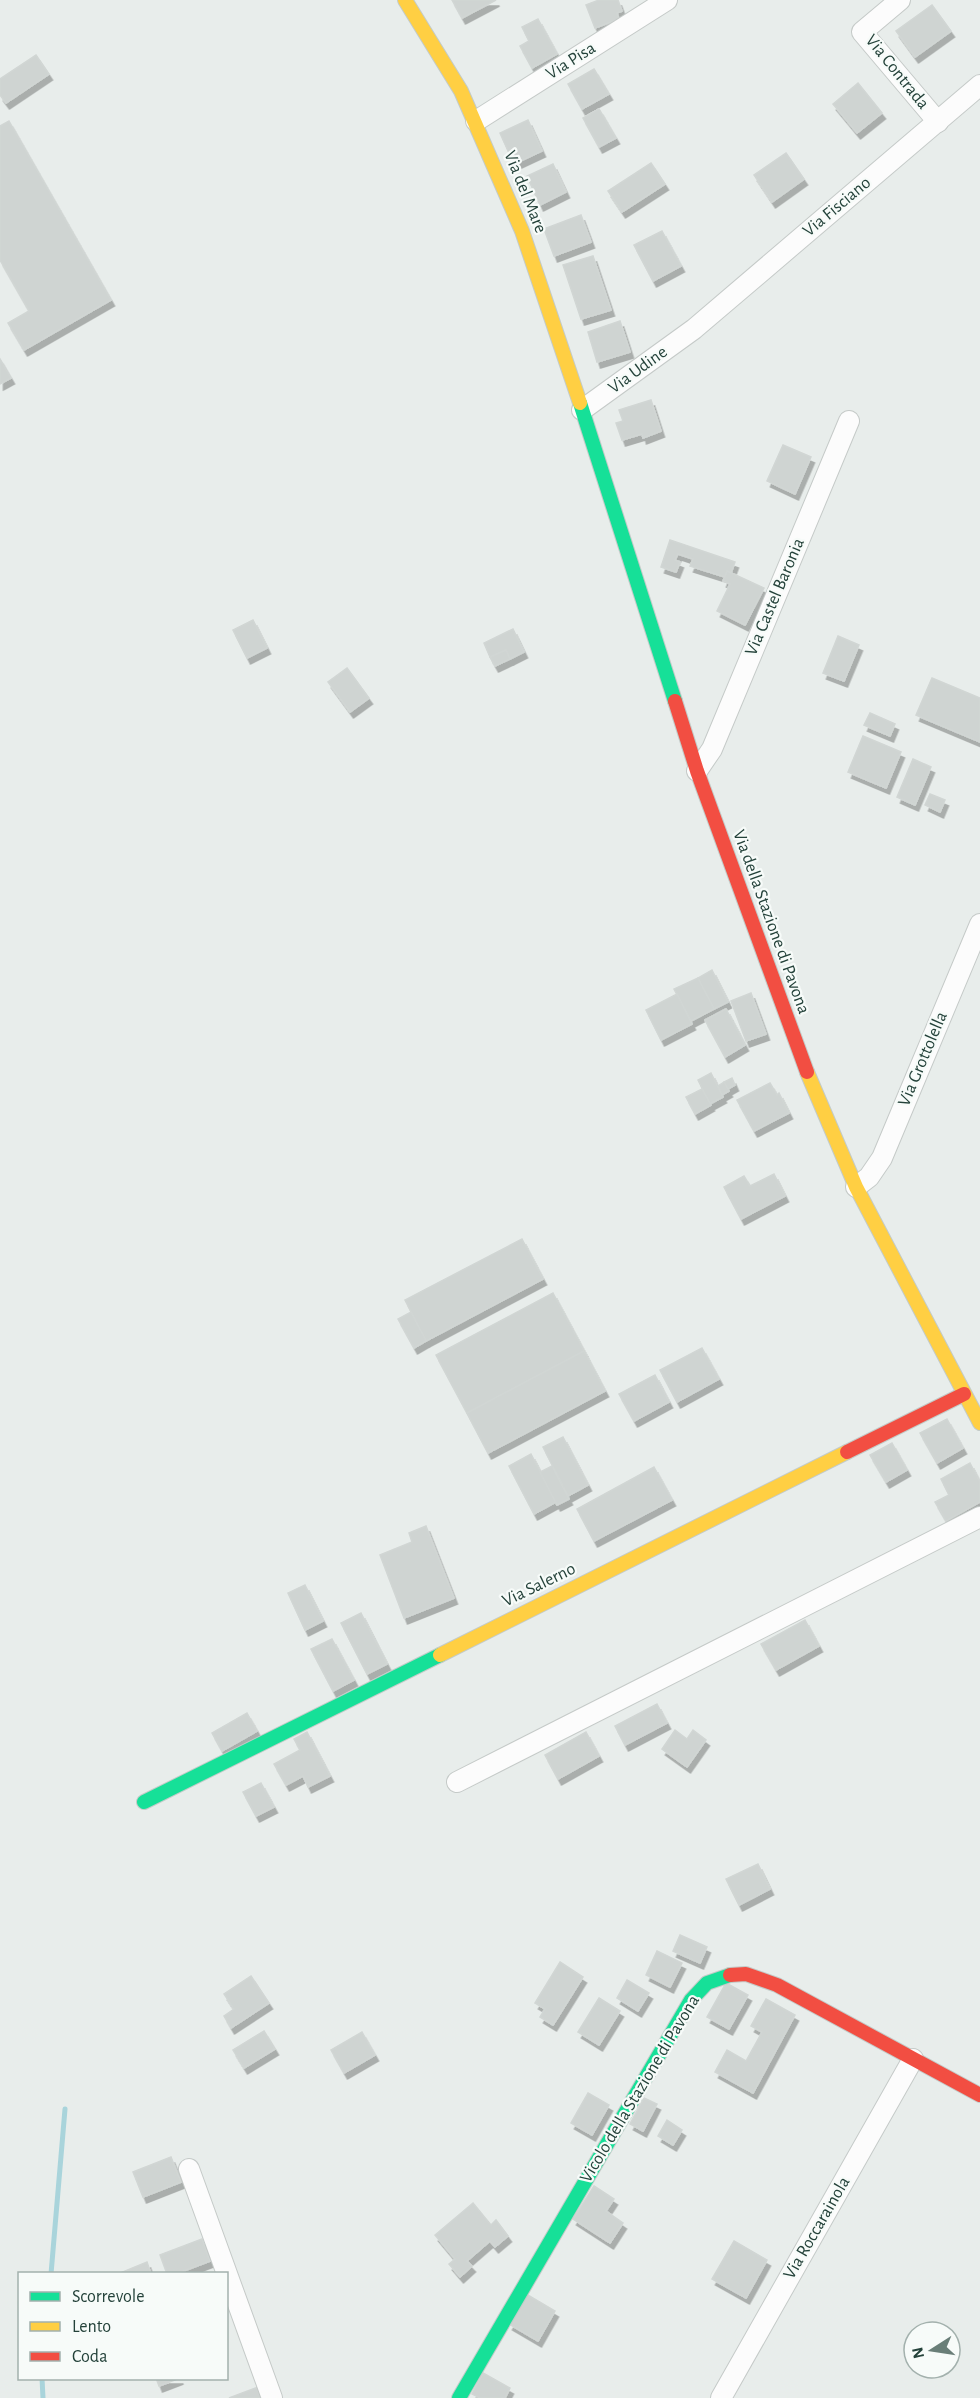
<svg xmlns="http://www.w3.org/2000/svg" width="980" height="2398" font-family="'Alegreya Sans',sans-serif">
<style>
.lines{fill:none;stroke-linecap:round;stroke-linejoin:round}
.stream{stroke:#a9d4db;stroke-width:5}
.building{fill:#cfd4d2;stroke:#d1d6d4;stroke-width:1.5;filter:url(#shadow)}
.street-casing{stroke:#c5cac8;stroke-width:22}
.fast-casing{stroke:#c3cbc8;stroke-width:16}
.slow-casing{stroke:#c3cbc8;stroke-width:16}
.jam-casing{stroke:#c3cbc8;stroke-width:16}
.street{stroke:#fcfcfc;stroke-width:20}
.fast{stroke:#16e098;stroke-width:14}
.slow{stroke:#ffcf43;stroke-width:14}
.jam{stroke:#f24e42;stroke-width:14}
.labels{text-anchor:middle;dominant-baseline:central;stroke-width:4.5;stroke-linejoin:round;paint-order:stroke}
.street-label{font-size:18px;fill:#24423a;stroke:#f7fbf9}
</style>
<defs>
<filter id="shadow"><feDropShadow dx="3.5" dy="6" stdDeviation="0" flood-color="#0004"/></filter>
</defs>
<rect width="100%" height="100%" fill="#e8edeb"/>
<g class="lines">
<!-- stream -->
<g class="stream">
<path d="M51 2274 65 2109"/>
<path d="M42 2378 43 2398"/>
</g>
</g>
<!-- building -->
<g class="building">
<path d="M452 0H496L462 18Z"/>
<path d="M599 0H618L622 11 617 13 619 19 595 28 586 5Z"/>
<path d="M932 5 951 31 915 57 896 31Z"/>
<path d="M538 19 557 54 532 68 520 46 529 41 522 27Z"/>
<path d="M36 55 49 74 6 103 0 95V79Z"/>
<path d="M594 69 609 94 582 109 568 84Z"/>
<path d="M858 83 882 113 857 133 833 104Z"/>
<path d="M599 109 616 138 599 147 583 118Z"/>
<path d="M528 120 542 151 514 164 500 133Z"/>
<path d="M9 121 111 300 24 350 8 323 29 311 0 260V126Z"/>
<path d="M786 153 804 179 772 202 754 175Z"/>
<path d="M651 163 665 184 622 212 608 191Z"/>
<path d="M553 164 566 192 540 205 527 176Z"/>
<path d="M581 215 591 242 554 256 544 229Z"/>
<path d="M662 231 681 266 653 281 634 245Z"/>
<path d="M593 256 611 310 581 319 563 265Z"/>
<path d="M620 321 630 352 597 362 588 332Z"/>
<path d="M0 359 11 378 0 384Z"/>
<path d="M651 400 661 431 643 438 642 434 622 440 616 423 623 421 619 410Z"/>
<path d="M783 445 811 457 795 494 767 481Z"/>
<path d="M670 540 735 562 731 573 727 571 725 577 690 566 693 559 678 554 675 560 680 562 676 572 661 567Z"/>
<path d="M727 571 764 588 745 625 717 611 730 584 723 581Z"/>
<path d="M253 620 267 648 247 658 233 630Z"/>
<path d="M513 629 524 652 510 659 506 650 490 657 484 643Z"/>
<path d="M838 636 859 645 844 681 823 673Z"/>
<path d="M506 650 510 659 495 666 490 657Z"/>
<path d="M347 668 369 698 350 712 328 682Z"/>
<path d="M932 678 980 698V742L916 715Z"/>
<path d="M870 713 895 724 890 736 864 725Z"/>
<path d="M863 736 901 752 886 788 848 772Z"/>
<path d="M913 759 931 767 915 805 897 797Z"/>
<path d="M930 794 945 800 940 812 925 805Z"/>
<path d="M712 970 728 1002 714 1009 698 978Z"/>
<path d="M698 978 714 1009 691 1021 674 989Z"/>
<path d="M751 993 766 1034 746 1041 731 1001Z"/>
<path d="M677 994 692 1024 661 1040 646 1010Z"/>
<path d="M726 1009 745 1045 725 1057 705 1020Z"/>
<path d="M711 1073 723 1097 710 1104 698 1080Z"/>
<path d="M732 1078 735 1085 728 1089 724 1082Z"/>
<path d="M724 1082 729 1091 722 1095 718 1086Z"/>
<path d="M770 1083 777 1095 779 1093 789 1113 754 1131 737 1100Z"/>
<path d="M702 1089 711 1105 695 1114 686 1097Z"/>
<path d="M774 1174 785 1196 741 1219 724 1187 744 1176 750 1186Z"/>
<path d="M522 1239 543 1279 426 1341 405 1300Z"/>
<path d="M553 1293 584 1351 467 1413 436 1355Z"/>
<path d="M411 1312 426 1341 414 1348 398 1319Z"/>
<path d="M702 1348 719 1379 677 1402 660 1370Z"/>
<path d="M584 1351 605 1391 488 1453 467 1413Z"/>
<path d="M655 1375 669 1402 634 1421 619 1394Z"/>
<path d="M947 1419 963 1448 937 1463 920 1433Z"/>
<path d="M563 1437 588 1485 568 1496 543 1447Z"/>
<path d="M892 1443 907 1470 886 1482 870 1455Z"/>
<path d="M531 1454 556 1502 534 1514 509 1466Z"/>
<path d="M970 1463 980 1482V1502L946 1521 935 1502 949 1495 941 1479Z"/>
<path d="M552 1466 569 1499 557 1505 540 1472Z"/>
<path d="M654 1467 672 1500 594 1541 577 1509Z"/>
<path d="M426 1526 454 1598 404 1618 380 1555 412 1542 409 1533Z"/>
<path d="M305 1585 323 1621 305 1630 288 1593Z"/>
<path d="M361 1613 387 1664 367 1674 341 1623Z"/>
<path d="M805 1620 819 1646 776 1670 761 1644Z"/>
<path d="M332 1639 354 1680 333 1691 311 1649Z"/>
<path d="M657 1704 667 1723 625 1745 615 1726Z"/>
<path d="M247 1713 257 1731 222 1751 212 1733Z"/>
<path d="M675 1730 687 1739 693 1730 706 1740 687 1767 662 1749Z"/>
<path d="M307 1732 330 1776 308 1787 303 1776 286 1785 274 1764 300 1750 294 1739Z"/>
<path d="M586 1732 599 1756 558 1779 545 1755Z"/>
<path d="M261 1783 274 1807 256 1816 243 1792Z"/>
<path d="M758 1864 770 1889 739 1905 726 1879Z"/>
<path d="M680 1935 707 1947 700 1963 673 1951Z"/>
<path d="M657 1951 682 1963 670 1987 646 1975Z"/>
<path d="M560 1962 583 1977 553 2025 540 2017 545 2009 535 2003Z"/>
<path d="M251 1976 269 2003 231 2028 224 2016 234 2009 224 1994Z"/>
<path d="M627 1980 649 1993 638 2011 617 1998Z"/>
<path d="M726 1983 748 1995 729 2029 707 2017Z"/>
<path d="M599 1998 620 2011 599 2045 578 2032Z"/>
<path d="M766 1999 795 2015 753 2093 715 2072 727 2050 746 2061 762 2032 751 2026Z"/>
<path d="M264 2031 275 2049 244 2068 233 2050Z"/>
<path d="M362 2032 375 2055 344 2073 331 2050Z"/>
<path d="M588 2093 609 2105 592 2135 571 2123Z"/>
<path d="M644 2098 657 2104 643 2131 630 2124Z"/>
<path d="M667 2120 682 2130 673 2145 658 2136Z"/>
<path d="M171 2157 181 2182 143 2197 133 2172Z"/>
<path d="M594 2186 614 2199 606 2211 623 2223 610 2243 573 2219Z"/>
<path d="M473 2203 491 2225 496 2220 508 2236 495 2247 490 2241 467 2261 472 2266 460 2277 449 2264 455 2259 435 2235Z"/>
<path d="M202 2239 210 2261 176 2274H167L160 2255Z"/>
<path d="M734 2241 767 2260 746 2298 712 2279Z"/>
<path d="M147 2262 151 2274H118Z"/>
<path d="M526 2294 555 2311 538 2341 509 2324Z"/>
<path d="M483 2373 510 2388 505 2398H480L472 2394Z"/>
<path d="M156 2378H180L159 2386Z"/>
<path d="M261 2386 265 2398H229Z"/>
</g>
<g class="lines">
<defs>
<g id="street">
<path d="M900 0 862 32 938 122"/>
<path d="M476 121 667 0"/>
<path d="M582 410 694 329 980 85"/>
<path d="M697 771 712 749 849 421"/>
<path d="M856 1187 869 1177 882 1158 980 924"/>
<path d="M457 1782 980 1517"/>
<path d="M189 2169 272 2398"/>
<path d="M721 2398 913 2059"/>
</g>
<g id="fast">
<path d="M580 403 675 701"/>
<path d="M144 1802 440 1655"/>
<path d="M459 2398 691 2000 707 1983 730 1975"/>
</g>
<g id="slow">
<path d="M405 0 461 91 522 231 580 403"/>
<path d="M807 1072 856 1187 980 1423"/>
<path d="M440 1655 847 1452"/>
</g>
<g id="jam">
<path d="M675 701 697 771 807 1072"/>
<path d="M847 1452 964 1394"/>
<path d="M730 1975 746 1974 777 1985 980 2095"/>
</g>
</defs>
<!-- street casing -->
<use href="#street" class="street-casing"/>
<!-- fast casing -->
<use href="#fast" class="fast-casing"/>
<!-- slow casing -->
<use href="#slow" class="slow-casing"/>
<!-- jam casing -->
<use href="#jam" class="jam-casing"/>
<!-- street -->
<use href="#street" class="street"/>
<!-- fast -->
<use href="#fast" class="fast"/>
<!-- slow -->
<use href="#slow" class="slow"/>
<!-- jam -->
<use href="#jam" class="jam"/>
</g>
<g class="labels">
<!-- street labels -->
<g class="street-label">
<text transform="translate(571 61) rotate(-32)">Via Pisa</text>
<text transform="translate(897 72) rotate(51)">Via Contrada</text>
<text transform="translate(525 192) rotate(68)">Via del Mare</text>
<text transform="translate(837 207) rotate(-40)">Via Fisciano</text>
<text transform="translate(638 370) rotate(-36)">Via Udine</text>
<text transform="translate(775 597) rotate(-67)">Via Castel Baronia</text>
<text transform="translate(771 922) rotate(70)">Via della Stazione di Pavona</text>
<text transform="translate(923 1059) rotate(-67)">Via Grottolella</text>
<text transform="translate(539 1585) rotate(-26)">Via Salerno</text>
<text transform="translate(640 2089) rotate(-59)">Vicolo della Stazione di Pavona</text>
<text transform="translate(817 2228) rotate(-60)">Via Roccarainola</text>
</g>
</g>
<!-- legend -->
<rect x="18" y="2272" width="210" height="108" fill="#f7fbf9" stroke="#a3b1ad" stroke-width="1.5"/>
<rect x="30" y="2292" width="30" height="9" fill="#16e098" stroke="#a3b1ad" stroke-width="1.5"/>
<text x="72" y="2302" font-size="18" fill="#24423a">Scorrevole</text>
<rect x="30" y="2322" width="30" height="9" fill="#ffcf43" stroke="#a3b1ad" stroke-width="1.5"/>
<text x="72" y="2332" font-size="18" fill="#24423a">Lento</text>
<rect x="30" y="2352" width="30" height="9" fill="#f24e42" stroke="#a3b1ad" stroke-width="1.5"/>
<text x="72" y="2362" font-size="18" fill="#24423a">Coda</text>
<!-- north arrow -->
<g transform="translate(932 2350) rotate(258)"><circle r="28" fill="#f7fbf9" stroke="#a3b1ad" stroke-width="1.5"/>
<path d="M0-4.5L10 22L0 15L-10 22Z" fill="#697e78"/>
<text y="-9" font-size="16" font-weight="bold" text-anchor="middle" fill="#24423a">N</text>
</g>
</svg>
